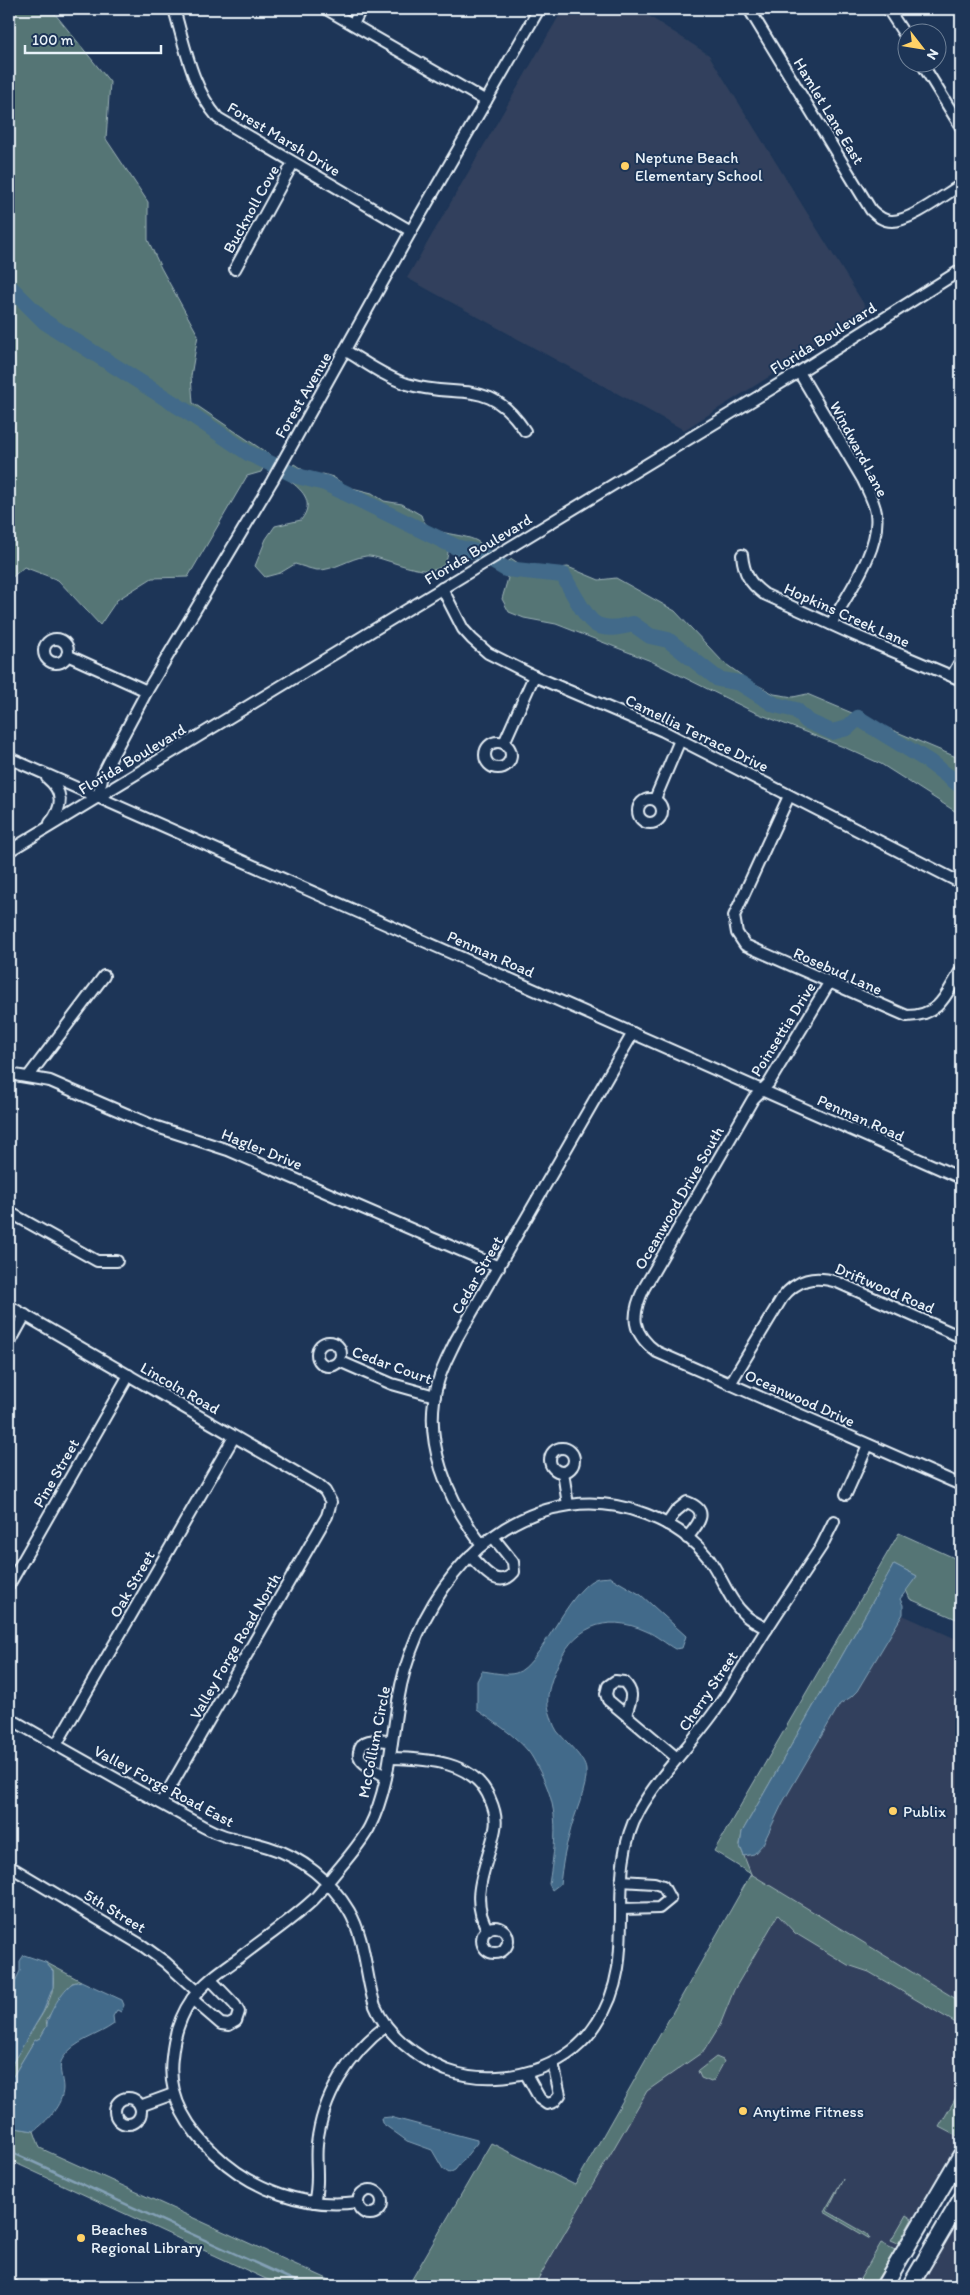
<svg xmlns="http://www.w3.org/2000/svg" width="970" height="2295" font-family="Itim,sans-serif">
<style>
.built{fill:#31415d}
.green{fill:#547574;stroke:#9eb3b6}
.water{fill:#426b8a;stroke:#84a1b6}
.lines{fill:none;stroke-linecap:round;stroke-linejoin:round}
.stream{stroke:#84a1b6;stroke-width:2.5}
.river{stroke:#426b8a;stroke-width:16}
.minor-casing{stroke:#e8f1f8;stroke-width:14}
.major-casing{stroke:#e8f1f8;stroke-width:16}
.highway-casing{stroke:#e8f1f8;stroke-width:19}
.minor{stroke:#1d3557;stroke-width:10}
.major{stroke:#1d3557;stroke-width:12}
.highway{stroke:#1d3557;stroke-width:15}
.poi-dot{fill:#ffd166;stroke:#1d3557;stroke-width:2}
.labels{text-anchor:middle;dominant-baseline:central;stroke-width:4;stroke-linejoin:round;paint-order:stroke}
.street-label{font-size:16px;fill:#e8f1f8;stroke:#1d3557}
.poi-label{font-size:16px;fill:#e8f1f8;stroke:#1d3557;text-anchor:start}
</style>
<rect width="100%" height="100%" fill="#1d3557"/>
<filter id="ink" filterUnits="userSpaceOnUse"><feTurbulence type="fractalNoise" baseFrequency=".02" numOctaves="2"/><feDisplacementMap in="SourceGraphic" scale="10" xChannelSelector="R" yChannelSelector="G"/><feConvolveMatrix kernelMatrix="1 2 1 2 8 2 1 2 1" color-interpolation-filters="sRGB"/></filter>
<g filter="url(#ink)">
<!-- built -->
<g class="built">
<path d="M563 9H638L709 55 870 314 684 430 407 278Z"/>
<path d="M862 1597 961 1641V2136L873 2286H519L751 1874 714 1851Z"/>
<path d="M961 2218V2286H921L947 2241Z"/>
</g>
<!-- green -->
<g class="green">
<path d="M9 9H47L55 14 110 82 106 139 148 202V240L161 268 198 335 191 376 193 403 270 455 261 472 247 476 188 577 152 578 117 600 100 625 58 580 24 567 9 580Z"/>
<path d="M294 464 312 476 323 474 333 477 348 487 372 493 384 501 402 504 421 515C427 537 461 532 477 541 480 543 483 546 486 549L470 558 448 550C448 593 383 554 366 556 350 558 333 571 317 570 310 569 302 566 295 564L280 573 265 577 255 566 266 539 275 526 301 520C316 501 301 489 286 478Z"/>
<path d="M512 559 524 567 549 569 568 567 599 580 616 578 675 611 723 662 748 680 774 694 793 697 807 694 961 759V815L881 764 846 748 754 712 651 661 556 624 524 618 509 612 502 599 508 578 494 570Z"/>
<path d="M899 1533 961 1561V1621L910 1599 906 1590 917 1576 894 1564 742 1832 740 1846 751 1874 961 2002V2026L869 1972 848 1965 795 1933 778 1915 734 1990 720 2025 704 2051 647 2091 534 2286H408L491 2143 575 2185 751 1874 714 1851Z"/>
<path d="M45 1962 81 1981 72 1983 46 2020 47 2026 40 2038 34 2041 9 2083C9 2048 47 2022 53 1987 54 1982 53 1976 53 1971Z"/>
<path d="M716 2057 723 2060 724 2062 714 2080 711 2082 701 2078 698 2071Z"/>
<path d="M961 2089V2136L960 2138 939 2127Z"/>
<path d="M9 2127 34 2131 40 2148 343 2286H281L9 2160Z"/>
<path d="M843 2179 827 2211 867 2234 870 2239 824 2212Z"/>
<path d="M906 2215 912 2219 898 2244 891 2241Z"/>
<path d="M881 2243 895 2250 873 2286H856Z"/>
</g>
<!-- water -->
<g class="water">
<path d="M894 1564 917 1576 900 1599 903 1605V1614L857 1691 851 1697 840 1704 783 1802 763 1844 754 1854 744 1856 740 1846 742 1832Z"/>
<path d="M610 1577 641 1595 686 1636 682 1648 675 1649C666 1644 656 1635 646 1631 605 1612 571 1628 556 1669 551 1680 545 1698 549 1710 551 1716 553 1725 557 1731 565 1741 585 1758 586 1770 588 1787 574 1814 570 1832 565 1849 562 1866 560 1884L552 1890 549 1884C556 1839 561 1809 538 1768 535 1762 532 1756 528 1751 516 1736 493 1721 477 1710V1681L482 1671C492 1672 506 1676 516 1673 540 1666 567 1592 595 1579 599 1577 605 1578 610 1577Z"/>
<path d="M24 1955 45 1962 53 1971V1987L43 2012 9 2069V1994L20 1971V1961Z"/>
<path d="M81 1981 122 2000 124 2005 121 2012 117 2010 113 2016 114 2024C98 2036 73 2041 63 2058 57 2066 63 2078 63 2088 63 2105 46 2122 34 2131L9 2127V2083L34 2041 40 2038 47 2026C46 2017 64 1987 73 1983 76 1982 79 1982 81 1981Z"/>
<path d="M390 2117 477 2140V2143L455 2170 449 2173 443 2169 432 2150 407 2141 382 2123 381 2118Z"/>
</g>
<g class="lines">
<!-- stream -->
<path class="stream" d="M9 2151 306 2286"/>
<!-- river -->
<path class="river" d="M9 286 45 322 189 413 248 453 297 476 325 483 456 547 477 552 506 569 563 575C570 587 585 619 597 625 609 630 621 627 633 624L650 636 668 640 718 679 740 683 775 705 796 710 807 721 832 732 847 728 858 718 928 761 961 786"/>
<defs>
<g id="minor">
<path d="M174 9C185 46 192 88 218 118L411 231"/>
<path d="M326 9 486 101"/>
<path d="M749 9 871 210C877 216 883 221 892 221 911 221 944 195 961 185"/>
<path d="M888 9 908 40"/>
<path d="M353 24 361 9"/>
<path d="M921 62 961 127"/>
<path d="M235 269 293 163"/>
<path d="M346 351C365 362 385 377 407 384 459 400 489 376 525 431"/>
<path d="M799 372 863 480C868 491 874 501 876 513 881 549 848 593 831 624"/>
<path d="M742 555C744 573 749 583 764 594L852 634 961 680"/>
<path d="M442 588 463 629 472 639 488 653 534 676 663 731 961 883"/>
<circle cx="56" cy="651" r="12"/>
<path d="M67 655 147 691"/>
<path d="M952 676 961 660"/>
<circle cx="498" cy="755" r="13"/>
<path d="M504 743 534 676"/>
<path d="M9 758 961 1178"/>
<path d="M47 778C64 792 63 807 50 823"/>
<path d="M789 796 734 916 737 933 745 945 907 1016C941 1015 945 996 961 970"/>
<path d="M98 797 103 774 110 760 147 691 272 481 411 231 539 9"/>
<path d="M655 799 680 740"/>
<circle cx="650" cy="811" r="12"/>
<path d="M9 851 799 372 961 270"/>
<path d="M829 983 769 1083 753 1099 644 1288C631 1315 631 1333 657 1352L961 1485"/>
<path d="M9 1074 50 1081 154 1126 228 1150 499 1267"/>
<path d="M28 1077 104 976"/>
<path d="M9 1212 97 1261H117"/>
<path d="M9 1306 318 1485 325 1491 331 1502 327 1516 161 1803"/>
<circle cx="329" cy="1354" r="12"/>
<path d="M9 1344 25 1315"/>
<path d="M339 1361 392 1384 435 1396"/>
<path d="M730 1384 782 1298C797 1279 814 1275 837 1282L961 1337"/>
<circle cx="562" cy="1460" r="12"/>
<path d="M563 1472 568 1505"/>
<path d="M846 1494 868 1445"/>
<path d="M667 1524 676 1511 687 1502C711 1511 698 1524 687 1538"/>
<path d="M482 1545C448 1500 421 1440 438 1382 442 1367 450 1353 456 1340L633 1033"/>
<path d="M470 1556C483 1569 498 1591 514 1572L513 1562 493 1537"/>
<path d="M9 1585 129 1375"/>
<path d="M626 1715C630 1700 636 1694 624 1682L615 1681 608 1686 606 1694 608 1700 677 1758"/>
<path d="M9 1718C73 1755 138 1791 204 1827 225 1839 246 1840 268 1847 302 1857 331 1881 349 1911 366 1940 365 1975 375 2006 387 2035 417 2058 446 2070 476 2081 511 2079 541 2068 566 2058 583 2045 597 2023 642 1958 602 1877 639 1811 660 1774 691 1745 715 1711 732 1687 747 1660 763 1635 782 1605 802 1576 821 1547L834 1521"/>
<path d="M56 1745 234 1437"/>
<path d="M390 1758C426 1759 474 1760 490 1799 494 1808 497 1820 495 1829 489 1862 467 1897 488 1930"/>
<path d="M386 1777C379 1772 369 1768 363 1762 360 1759 358 1756 359 1752 361 1736 381 1741 392 1741"/>
<path d="M9 1866 143 1946 165 1962 198 1992"/>
<path d="M621 1881 654 1883 663 1886 670 1899 659 1908 622 1909"/>
<circle cx="495" cy="1940" r="13"/>
<path d="M192 1999 221 2024 229 2025 236 2021 239 2012 235 2005 211 1980"/>
<path d="M526 2074 540 2099 547 2104 554 2102 560 2095 553 2063"/>
<circle cx="128" cy="2111" r="13"/>
<path d="M140 2106 173 2094"/>
<circle cx="370" cy="2202" r="12"/>
<path d="M314 2202C320 2182 315 2163 317 2144 322 2097 349 2054 386 2026"/>
<path d="M357 2202C306 2209 252 2190 215 2154 187 2128 167 2096 172 2057 174 2036 180 2016 192 1999 204 1982 222 1970 239 1958 263 1939 289 1922 312 1901 320 1894 325 1885 332 1877 345 1861 359 1846 369 1828 389 1789 391 1743 398 1701 412 1613 475 1517 570 1505 619 1498 678 1519 709 1559 722 1577 729 1601 746 1616 752 1621 760 1625 767 1629"/>
</g>
<path id="major" d="M9 2285 12 2286"/>
<g id="highway">
<path d="M884 2286 961 2155"/>
<path d="M910 2286 961 2199"/>
</g>
</defs>
<!-- minor casing -->
<use href="#minor" class="minor-casing"/>
<!-- major casing -->
<use href="#major" class="major-casing"/>
<!-- highway casing -->
<use href="#highway" class="highway-casing"/>
<!-- minor -->
<use href="#minor" class="minor"/>
<!-- major -->
<use href="#major" class="major"/>
<!-- highway -->
<use href="#highway" class="highway"/>
</g>
</g>
<!-- markers -->
<g class="poi-dot">
<circle cx="625" cy="166" r="5"/>
<circle cx="893" cy="1811" r="5"/>
<circle cx="743" cy="2111" r="5"/>
<circle cx="81" cy="2238" r="5"/>
</g>
<g class="labels">
<!-- street labels -->
<g class="street-label">
<text transform="translate(829 111) rotate(59)">Hamlet Lane East</text>
<text transform="translate(284 139) rotate(31)">Forest Marsh Drive</text>
<text transform="translate(251 209) rotate(-61)">Bucknoll Cove</text>
<text transform="translate(823 338) rotate(-32)">Florida Boulevard</text>
<text transform="translate(303 395) rotate(-60)">Forest Avenue</text>
<text transform="translate(859 449) rotate(62)">Windward Lane</text>
<text transform="translate(478 549) rotate(-31)">Florida Boulevard</text>
<text transform="translate(847 615) rotate(24)">Hopkins Creek Lane</text>
<text transform="translate(697 733) rotate(26)">Camellia Terrace Drive</text>
<text transform="translate(132 759) rotate(-31)">Florida Boulevard</text>
<text transform="translate(491 954) rotate(24)">Penman Road</text>
<text transform="translate(838 971) rotate(24)">Rosebud Lane</text>
<text transform="translate(783 1029) rotate(-58)">Poinsettia Drive</text>
<text transform="translate(861 1118) rotate(24)">Penman Road</text>
<text transform="translate(262 1149) rotate(22)">Hagler Drive</text>
<text transform="translate(679 1198) rotate(-60)">Oceanwood Drive South</text>
<text transform="translate(477 1275) rotate(-60)">Cedar Street</text>
<text transform="translate(885 1288) rotate(23)">Driftwood Road</text>
<text transform="translate(392 1365) rotate(20)">Cedar Court</text>
<text transform="translate(180 1388) rotate(30)">Lincoln Road</text>
<text transform="translate(800 1398) rotate(24)">Oceanwood Drive</text>
<text transform="translate(56 1473) rotate(-60)">Pine Street</text>
<text transform="translate(132 1584) rotate(-60)">Oak Street</text>
<text transform="translate(235 1646) rotate(-60)">Valley Forge Road North</text>
<text transform="translate(708 1691) rotate(-56)">Cherry Street</text>
<text transform="translate(374 1742) rotate(-79)">McCollum Circle</text>
<text transform="translate(164 1786) rotate(28)">Valley Forge Road East</text>
<text transform="translate(115 1911) rotate(31)">5th Street</text>
</g>
<!-- poi labels -->
<g class="poi-label">
<text x="635" y="157">Neptune Beach<tspan x="635" dy="18">Elementary School</tspan></text>
<text x="903" y="1811">Publix</text>
<text x="753" y="2111">Anytime Fitness</text>
<text x="91" y="2229">Beaches<tspan x="91" dy="18">Regional Library</tspan></text>
</g>
</g>
<!-- margin -->
<rect width="970" height="2295" fill="none" stroke="#1d3557" stroke-width="30"/>
<rect x="15" y="15" width="940" height="2265" fill="none" stroke="#e8f1f8" stroke-width="2" filter="url(#ink)"/>
<!-- north arrow -->
<g transform="translate(922 48) rotate(121)"><circle r="24" fill="#1d3557" stroke="#6e8097"/>
<path d="M0-4L9 19L0 12L-9 19Z" fill="#ffd166"/>
<text y="-8" font-size="14" font-weight="bold" text-anchor="middle" fill="#e8f1f8">N</text>
</g>
<!-- scale -->
<path d="M25 45v8h136v-8" fill="none" stroke="#e8f1f8" stroke-width="2.5"/>
<text x="32" y="45" font-size="15" fill="#e8f1f8" stroke="#1d3557" stroke-width="4" paint-order="stroke">100 m</text>
</svg>
